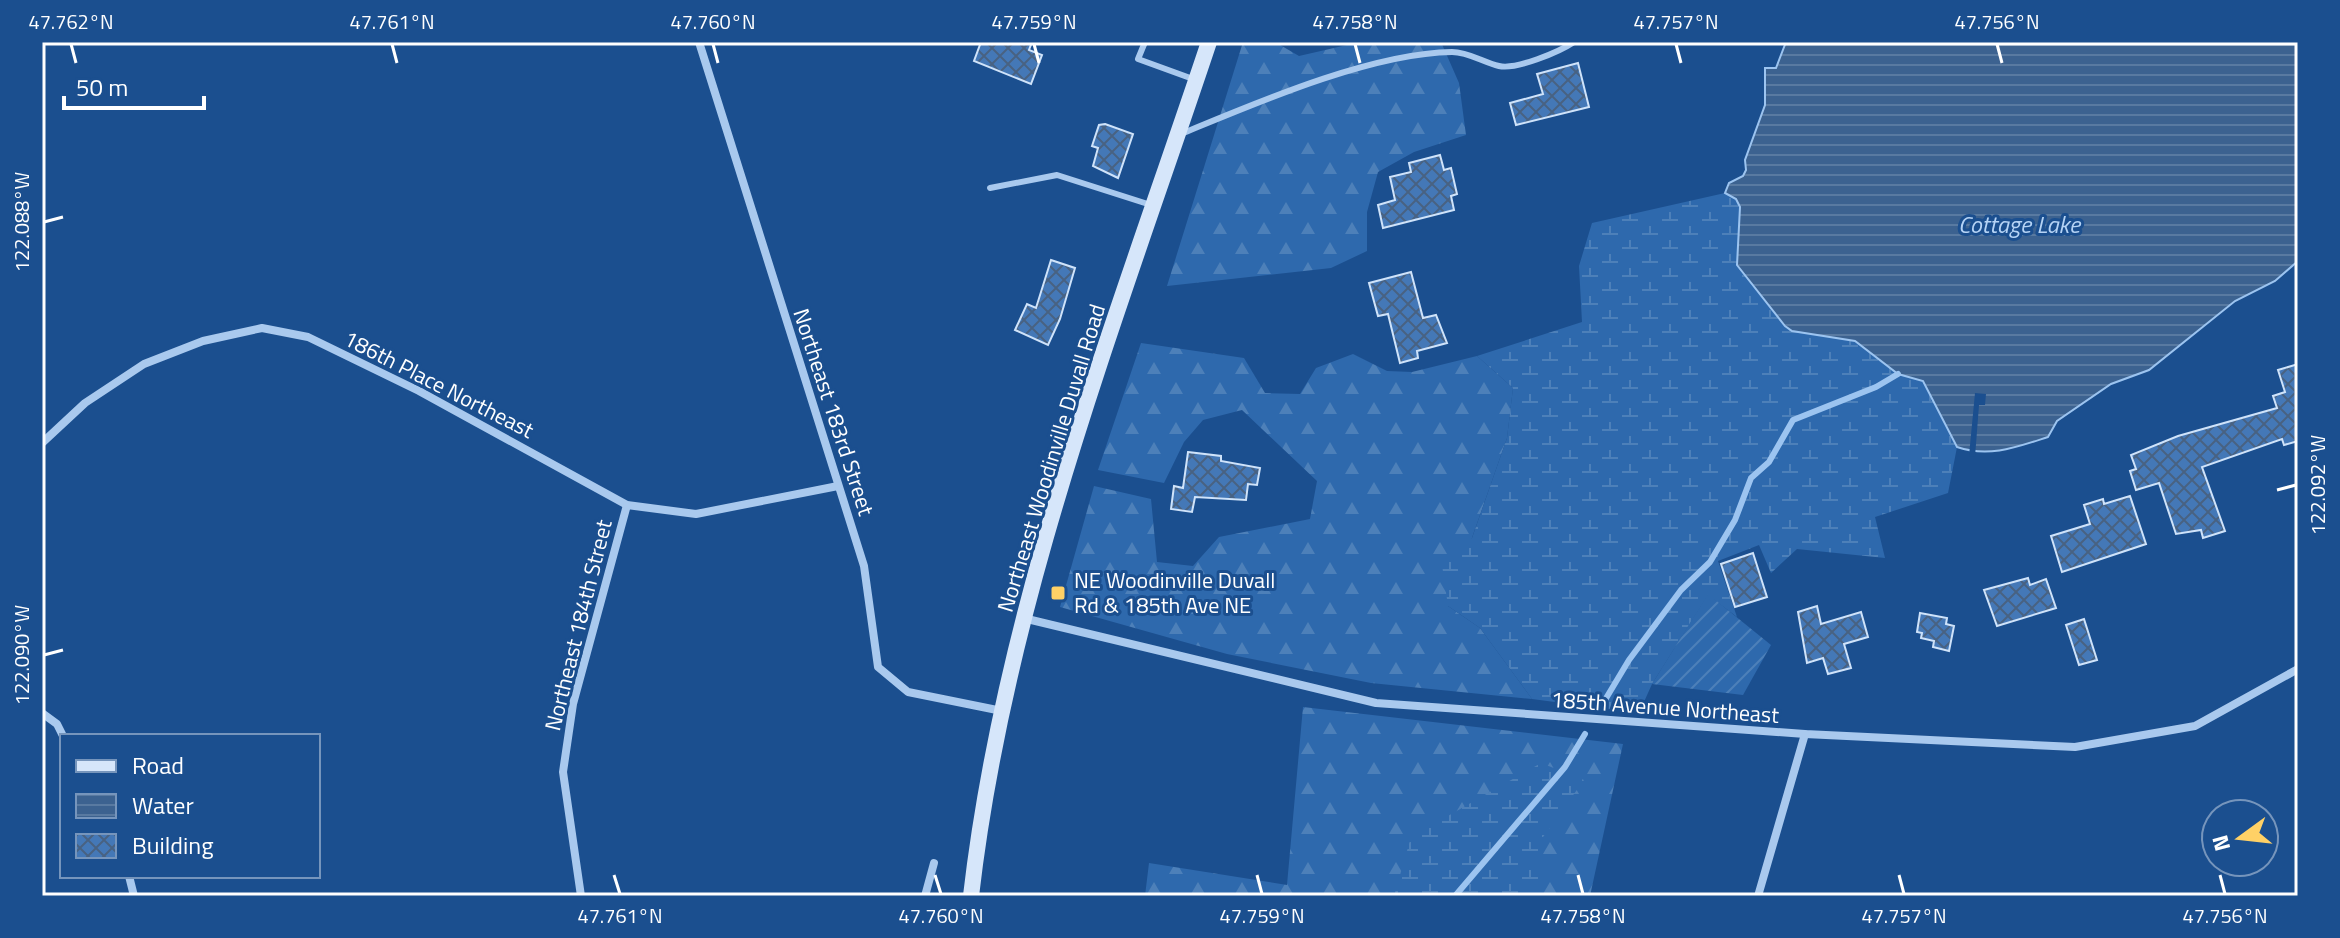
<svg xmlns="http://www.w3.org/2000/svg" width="2340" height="938" font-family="'Titillium Web',sans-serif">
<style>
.forest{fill:url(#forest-firs)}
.wetland{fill:url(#wetland-marsh)}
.garden{fill:url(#garden-furrows)}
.water{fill:url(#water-rules);stroke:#9cc4f0;stroke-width:2}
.pier{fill:#1b4f8f}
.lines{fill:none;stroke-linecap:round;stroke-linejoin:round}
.stream{stroke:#9cc4f0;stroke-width:6}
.building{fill:url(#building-cross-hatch);stroke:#cfe3fa;stroke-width:2}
.service{stroke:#a9c9ee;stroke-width:6}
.minor{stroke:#a9c9ee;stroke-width:8}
.secondary{stroke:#d6e6fa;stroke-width:16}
.ticks{fill:none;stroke:#fff;stroke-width:3}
.poi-dot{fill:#ffd166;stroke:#1b4f8f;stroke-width:3}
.labels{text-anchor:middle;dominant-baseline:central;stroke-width:6;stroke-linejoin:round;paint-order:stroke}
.street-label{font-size:22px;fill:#fff;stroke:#1b4f8f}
.poi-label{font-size:22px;fill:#fff;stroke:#1b4f8f;text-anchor:start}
.water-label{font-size:24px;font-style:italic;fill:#b5d3f5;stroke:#1b4f8f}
.neatline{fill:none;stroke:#fff;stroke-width:3}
.ticks-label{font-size:20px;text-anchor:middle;fill:#fff}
</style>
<defs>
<pattern id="forest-firs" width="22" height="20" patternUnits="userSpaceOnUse" patternTransform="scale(2)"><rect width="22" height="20" fill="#2e69ad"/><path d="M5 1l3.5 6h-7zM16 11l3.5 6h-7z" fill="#4d80b9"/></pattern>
<pattern id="wetland-marsh" width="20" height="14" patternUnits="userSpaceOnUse" patternTransform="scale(2)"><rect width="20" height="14" fill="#2e69ad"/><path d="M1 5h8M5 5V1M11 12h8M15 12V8" fill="none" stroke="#4d80b9"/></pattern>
<pattern id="garden-furrows" width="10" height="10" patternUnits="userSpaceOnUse" patternTransform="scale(2)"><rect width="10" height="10" fill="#2e69ad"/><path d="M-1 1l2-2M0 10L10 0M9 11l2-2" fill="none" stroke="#4d80b9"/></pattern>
<pattern id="water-rules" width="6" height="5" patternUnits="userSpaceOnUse" patternTransform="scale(2)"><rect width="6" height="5" fill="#3c6290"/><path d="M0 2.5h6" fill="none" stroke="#597aa1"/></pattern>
<pattern id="building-cross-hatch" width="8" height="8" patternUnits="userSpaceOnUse" patternTransform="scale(2)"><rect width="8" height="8" fill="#4478b7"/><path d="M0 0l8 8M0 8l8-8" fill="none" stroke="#486282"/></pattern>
</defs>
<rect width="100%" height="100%" fill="#1b4f8f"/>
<!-- forest -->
<g class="forest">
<path d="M1243 42H1275L1299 56 1360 42H1441L1459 83 1466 135 1414 152 1378 172 1367 212V251L1331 268 1167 286Z"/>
<path d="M1141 343 1244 358 1265 393 1300 394 1316 368 1353 354 1387 371 1412 372 1477 356 1513 388 1507 438 1448 606 1480 628 1532 699 1371 683 1227 654 1060 607 1094 486 1151 499 1157 562 1193 566 1219 537 1310 519 1317 481 1242 410 1203 420 1184 442 1164 483 1098 470Z"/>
<path d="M1303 707 1623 744 1590 896H1145L1149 863 1287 885Z"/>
</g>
<!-- wetland -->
<g class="wetland">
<path d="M1725 193 1736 199 1740 207 1737 265 1785 326 1792 330 1855 341 1898 374 1923 381 1957 447 1948 493 1875 517 1885 558 1797 549 1771 573 1759 545 1718 561 1737 617 1708 595 1652 684 1639 713 1532 699 1480 628 1448 606 1441 558 1472 538 1507 438 1513 388 1477 356 1582 322 1579 266 1592 223Z"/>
<path d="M1541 763 1584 780 1538 844 1539 896H1394L1411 837Z"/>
</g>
<!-- garden -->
<path class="garden" d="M1708 594 1771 645 1743 695 1652 684Z"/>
<!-- water -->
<path class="water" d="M1786 42H2298V261L2275 281 2235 301 2149 370 2111 384 2057 421 2048 437C2017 447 1989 458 1957 447L1923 381 1898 374 1855 341 1792 331 1785 326 1737 265 1740 207 1736 199 1725 193 1729 183 1743 176 1746 170 1745 160 1765 105V68H1776Z"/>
<!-- pier -->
<path class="pier" d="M1975 393 1986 394 1985 405H1979L1975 457 1969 456Z"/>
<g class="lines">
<!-- stream -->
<g class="stream">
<path d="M1602 705 1629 660 1681 590 1710 562 1735 520 1751 478 1769 462 1793 420 1876 387 1898 374"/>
<path d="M1455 896 1565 767 1585 734"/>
</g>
</g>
<!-- building -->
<g class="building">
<path d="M981 42H1032L1029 50 1042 55 1031 84 974 61Z"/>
<path d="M1578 63 1589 107 1516 125 1510 103 1543 94 1537 74Z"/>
<path d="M1105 124 1133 134 1118 178 1093 166 1098 148 1092 146 1099 125Z"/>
<path d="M1440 155 1444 170 1451 168 1457 194 1451 196 1454 210 1383 228 1378 205 1395 200 1390 177 1411 172 1409 163Z"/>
<path d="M1051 260 1075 268 1060 319 1048 345 1015 330 1027 304 1036 308Z"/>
<path d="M1411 272 1423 318 1436 315 1447 343 1417 351 1418 358 1400 363 1388 314 1378 316 1369 283Z"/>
<path d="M2298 364V441L2284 445 2282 439 2202 467 2225 531 2203 538 2201 530 2176 534 2159 483 2136 490 2130 471 2136 469 2131 455 2178 436 2277 408 2273 396 2285 392 2278 370Z"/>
<path d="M1188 452 1221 456V461L1260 468 1257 485 1248 484 1246 500 1195 497 1192 512 1171 509 1174 486 1183 488Z"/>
<path d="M2130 496 2146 544 2062 572 2051 536 2090 524 2084 505 2103 499 2104 504Z"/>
<path d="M1753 553 1767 597 1735 607 1721 564Z"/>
<path d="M2028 578 2030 585 2046 579 2056 608 1997 626 1984 590Z"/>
<path d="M1817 606 1821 624 1861 612 1868 637 1844 644 1851 668 1828 674 1823 658 1807 663 1798 612Z"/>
<path d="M1920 613 1947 618 1946 624 1954 626 1949 651 1933 647 1934 641 1921 638 1922 633 1917 632Z"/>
<path d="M2084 619 2097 660 2079 665 2066 625Z"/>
</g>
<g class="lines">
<!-- service -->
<g class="service">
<path d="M1145 42 1138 59 1193 79"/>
<path d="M1181 134C1256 103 1371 53 1452 52 1468 52 1483 62 1499 66 1516 70 1559 52 1574 42"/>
<path d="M990 188 1057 175 1151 205"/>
</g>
<!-- minor -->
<g class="minor">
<path d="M699 42 864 566 878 667 908 692 1002 711"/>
<path d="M42 443 85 403 144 364 203 341 262 328 308 337 419 391 627 505 696 514 838 486"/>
<path d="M1023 618 1376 703 1805 734 2075 747 2195 726 2298 669"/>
<path d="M42 713 57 724 63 736"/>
<path d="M129 876 134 896"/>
<path d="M581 896 563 772 573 704 627 505"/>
<path d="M925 896 934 863"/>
<path d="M1758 896 1805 734"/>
</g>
<!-- secondary -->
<path class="secondary" d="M971 896C1005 601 1116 321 1209 42"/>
</g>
<!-- ticks -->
<path class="ticks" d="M71 44 76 63M392 44 397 63M713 44 718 63M1034 44 1039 63M1355 44 1360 63M1676 44 1681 63M1997 44 2002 63M44 222 63 217M2277 490 2296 485M44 655 63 650M614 875 620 894M935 875 941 894M1257 875 1262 894M1578 875 1583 894M1899 875 1904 894M2220 875 2225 894"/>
<!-- markers -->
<rect class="poi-dot" x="1050" y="585" width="16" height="16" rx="4"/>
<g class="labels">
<!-- street labels -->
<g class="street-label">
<text transform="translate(439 384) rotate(27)">186th Place Northeast</text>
<text transform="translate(834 412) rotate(72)">Northeast 183rd Street</text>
<text transform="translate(1051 458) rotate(-73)">Northeast Woodinville Duvall Road</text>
<text transform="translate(578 625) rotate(-76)">Northeast 184th Street</text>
<text transform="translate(1665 707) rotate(4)">185th Avenue Northeast</text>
</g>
<!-- poi labels -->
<g class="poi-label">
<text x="1074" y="580">NE Woodinville Duvall<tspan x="1074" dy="25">Rd &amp; 185th Ave NE</tspan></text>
</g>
<!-- water labels -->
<g class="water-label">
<text x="2019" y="224">Cottage Lake</text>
</g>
</g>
<!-- border -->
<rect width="2340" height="938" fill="none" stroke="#1b4f8f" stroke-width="88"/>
<!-- legend -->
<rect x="60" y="734" width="260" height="144" fill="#1b4f8f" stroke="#7695bc" stroke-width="2"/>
<rect x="76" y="760" width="40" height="12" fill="#d6e6fa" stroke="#7695bc" stroke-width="2"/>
<text x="132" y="774" font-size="24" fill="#ffffff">Road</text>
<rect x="76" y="794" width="40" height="24" fill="url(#water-rules)" stroke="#7695bc" stroke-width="2"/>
<text x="132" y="814" font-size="24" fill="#ffffff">Water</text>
<rect x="76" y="834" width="40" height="24" fill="url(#building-cross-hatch)" stroke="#7695bc" stroke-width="2"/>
<text x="132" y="854" font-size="24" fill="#ffffff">Building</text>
<!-- north arrow -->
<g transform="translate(2240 838) rotate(255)"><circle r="38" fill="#1b4f8f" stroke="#7695bc" stroke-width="2"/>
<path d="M0-6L14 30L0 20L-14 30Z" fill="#ffd166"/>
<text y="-12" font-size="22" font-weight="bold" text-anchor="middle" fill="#ffffff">N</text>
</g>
<!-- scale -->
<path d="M64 96v12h140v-12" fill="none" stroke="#ffffff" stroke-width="4"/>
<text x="76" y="96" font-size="24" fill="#ffffff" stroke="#1b4f8f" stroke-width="6" paint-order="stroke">50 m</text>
<rect x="44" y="44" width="2252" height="850" class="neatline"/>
<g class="ticks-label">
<text x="71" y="29">47.762°N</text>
<text x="392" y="29">47.761°N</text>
<text x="713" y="29">47.760°N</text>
<text x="1034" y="29">47.759°N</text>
<text x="1355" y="29">47.758°N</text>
<text x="1676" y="29">47.757°N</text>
<text x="1997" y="29">47.756°N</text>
<text transform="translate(22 222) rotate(-90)" y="7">122.088°W</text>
<text transform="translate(2318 485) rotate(-90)" y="7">122.092°W</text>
<text transform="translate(22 655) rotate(-90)" y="7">122.090°W</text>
<text x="620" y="923">47.761°N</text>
<text x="941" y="923">47.760°N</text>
<text x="1262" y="923">47.759°N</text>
<text x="1583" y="923">47.758°N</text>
<text x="1904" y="923">47.757°N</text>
<text x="2225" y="923">47.756°N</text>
</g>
</svg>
